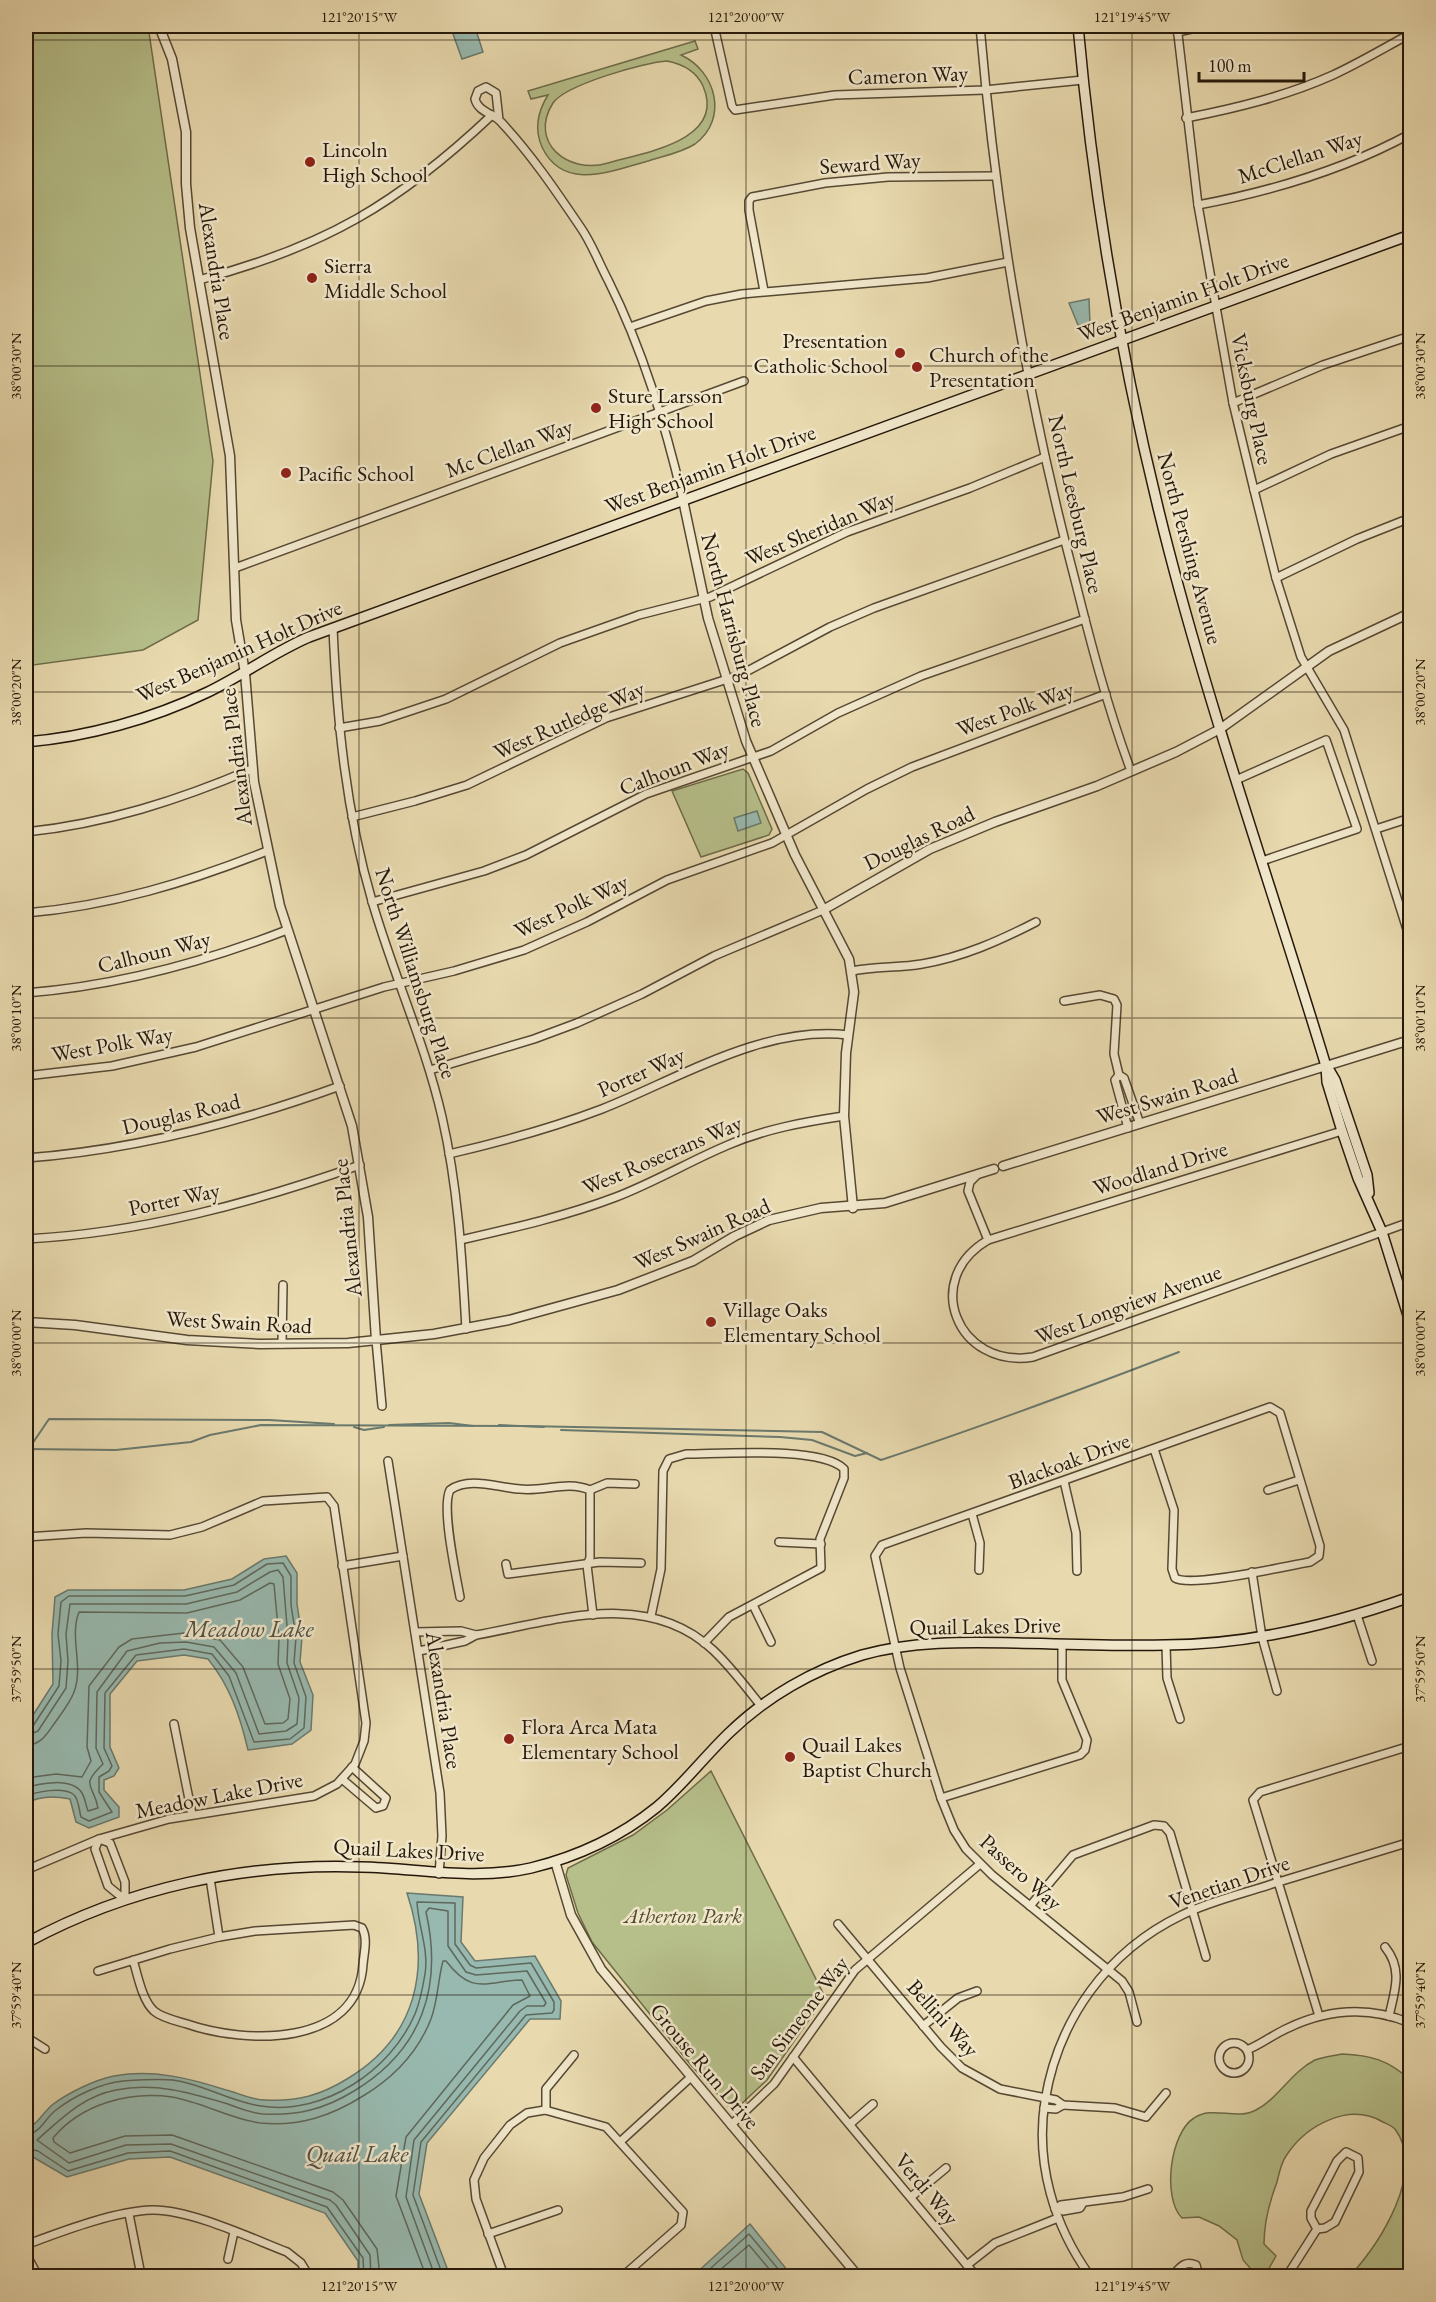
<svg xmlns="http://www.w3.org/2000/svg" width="1436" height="2302" font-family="'EB Garamond',serif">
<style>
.green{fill:#b6bf8a;stroke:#6e6c4a;stroke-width:1.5;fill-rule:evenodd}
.water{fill:#98b9af;stroke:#6a796d;stroke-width:1.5}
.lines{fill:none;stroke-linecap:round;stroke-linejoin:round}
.shore{stroke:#5e685c;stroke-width:1.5}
.stream{stroke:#6a796d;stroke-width:2}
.minor-casing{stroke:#564833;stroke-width:10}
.tertiary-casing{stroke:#564833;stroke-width:11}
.secondary-casing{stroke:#25180a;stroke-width:12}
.minor{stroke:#f0e6ca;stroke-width:7}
.tertiary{stroke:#f0e6ca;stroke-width:8}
.secondary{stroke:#f0e6ca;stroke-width:9}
.ticks{fill:none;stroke:#25180a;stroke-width:1.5;stroke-opacity:0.45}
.poi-dot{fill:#8f2418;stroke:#f0e6ca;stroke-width:2}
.labels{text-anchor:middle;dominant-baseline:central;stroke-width:5;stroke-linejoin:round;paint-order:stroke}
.street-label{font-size:22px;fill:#25180a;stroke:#f0e6ca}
.poi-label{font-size:22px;fill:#25180a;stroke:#f0e6ca;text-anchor:start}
.park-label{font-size:22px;font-style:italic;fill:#504a30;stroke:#f0e6ca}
.water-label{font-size:24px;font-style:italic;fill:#4d5044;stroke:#f0e6ca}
.neatline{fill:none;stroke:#25180a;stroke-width:2}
.ticks-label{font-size:15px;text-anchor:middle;fill:#25180a}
</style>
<rect width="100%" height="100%" fill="#e8d9ae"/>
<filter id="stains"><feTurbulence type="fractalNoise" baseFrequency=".00333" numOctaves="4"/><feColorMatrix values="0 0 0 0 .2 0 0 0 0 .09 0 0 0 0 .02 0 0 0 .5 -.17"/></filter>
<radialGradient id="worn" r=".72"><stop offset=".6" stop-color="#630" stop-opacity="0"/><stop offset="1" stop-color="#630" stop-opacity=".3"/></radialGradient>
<!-- green -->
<g class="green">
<path d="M26 26H148L213 461 198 620 143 650 26 666Z"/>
<path d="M695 41 698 49 681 55C716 71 729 119 695 144 681 153 663 156 648 161 612 171 563 192 542 147 534 129 538 111 548 95L531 99 528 91ZM667 61C683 64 696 71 703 86 727 141 642 153 608 163 568 175 528 142 553 103 565 85 645 62 667 61Z"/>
<path d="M743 769 748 773 772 829 769 835 701 857 672 791Z"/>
<path d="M711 1771 825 1997 767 2080 737 2108 731 2109 690 2064 592 1942 578 1913 566 1875 568 1868 633 1835 667 1810Z"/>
<path d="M1342 2054C1370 2055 1389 2060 1410 2080V2276H1350C1379 2244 1427 2172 1395 2129 1392 2126 1387 2124 1383 2122 1349 2102 1306 2125 1286 2156 1281 2163 1279 2174 1277 2182 1269 2203 1264 2222 1264 2244L1276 2256 1268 2270 1257 2276 1243 2260 1237 2240 1219 2226 1199 2217 1182 2218C1162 2198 1170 2133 1194 2118 1213 2105 1236 2121 1256 2110 1279 2098 1291 2072 1315 2060 1323 2057 1333 2056 1342 2054Z"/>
</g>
<!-- water -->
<g class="water">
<path d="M475 27 483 52 462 59 453 34Z"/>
<path d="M1089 299 1090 325H1078L1069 303Z"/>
<path d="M757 811 761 823 738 831 734 818Z"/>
<path d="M286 1556 297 1573V1604L302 1637 300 1662 313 1695 311 1730 292 1744 248 1750C240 1716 230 1686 208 1659L184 1655 137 1661 110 1694V1747L119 1768 114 1776 104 1780V1790L119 1807V1817L89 1828 76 1822 70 1799C55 1796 38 1796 26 1804V1726L53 1684 52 1634 55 1597 68 1590H184L232 1579 264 1559Z"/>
<path d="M407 1893 463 1897 461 1942 475 1961 535 1956 561 2001 560 2019H530L427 2143 419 2194 450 2276H358V2261L325 2213 170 2157 129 2159 67 2177 26 2153V2130C38 2124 42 2114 52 2105 68 2093 94 2080 114 2076 153 2069 189 2078 226 2090 238 2093 252 2100 265 2100 297 2102 321 2095 347 2079 417 2037 432 1968 407 1893Z"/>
<path d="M750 2224 792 2276H693Z"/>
</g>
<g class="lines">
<!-- shore -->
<g class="shore">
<path d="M26 1729 33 1726 59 1686 61 1661 58 1634 61 1602 69 1596H185L234 1585 267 1564 283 1563 291 1576V1605L296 1637 294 1663 306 1697 304 1728 290 1739 254 1742 229 1676 212 1654 184 1649 136 1655 105 1693 104 1748 112 1766 109 1771 99 1777V1792L112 1812 89 1821 81 1817C79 1811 79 1798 73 1794 63 1787 36 1791 26 1797"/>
<path d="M26 1736 38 1731 66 1688 68 1661 66 1634 70 1604H186L237 1592 270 1572 278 1570 283 1577 288 1638 287 1663 299 1698 297 1724 286 1731 259 1734 236 1673 214 1647 186 1642 160 1643 127 1651 97 1692 96 1748 103 1764C79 1787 94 1784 98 1808L88 1811C86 1806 85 1798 82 1793 72 1777 39 1783 26 1788"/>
<path d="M26 1745C41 1745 46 1735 54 1724 61 1714 70 1703 74 1692 84 1666 69 1637 79 1612L187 1613 240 1600 270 1583 274 1584 279 1638 278 1664 290 1699 288 1719 283 1723 265 1724 243 1667 220 1640 184 1633 132 1639 119 1647 89 1686 87 1747 91 1761 82 1777 56 1774 26 1778"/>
<path d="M26 2135C41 2133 45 2118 56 2110 74 2096 101 2083 123 2081 139 2080 158 2079 173 2080 203 2084 231 2102 261 2106 324 2116 391 2070 415 2014 420 2002 423 1986 425 1974 429 1949 418 1926 417 1902L455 1903V1944L470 1965 476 1968 531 1963 554 2002V2010L552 2013 526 2015 421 2142 413 2195 443 2276"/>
<path d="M26 2148 38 2151 68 2171 128 2153 170 2151 327 2207 363 2258 364 2276"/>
<path d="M371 2276 370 2255 336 2205 330 2200 171 2144 126 2145 69 2163 37 2140C61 2119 83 2096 116 2090 155 2082 191 2093 228 2104 239 2108 251 2113 263 2114 297 2116 325 2109 354 2091 422 2050 443 1987 426 1912L429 1908 448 1911V1946L466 1972 476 1975 527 1971 546 2003 544 2006H527L520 2011 414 2140 406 2197 435 2276"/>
<path d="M380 2276 377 2249 343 2200 333 2192 172 2135 125 2136 70 2153 54 2142 53 2138C81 2104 129 2091 172 2097 202 2102 230 2119 260 2123 299 2127 331 2116 363 2096 393 2078 418 2052 431 2019 438 2000 438 1979 443 1961H446C473 1996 485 1981 522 1980L530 1996 513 2005 406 2137 396 2196 426 2276"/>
<path d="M702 2276 749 2234 784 2276"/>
<path d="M713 2276 749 2245 775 2276"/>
</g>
<!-- stream -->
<g class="stream">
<path d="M389 1425 449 1423 473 1426"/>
<path d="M499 1425 544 1427"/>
<path d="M354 1427 364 1430 384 1427"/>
<path d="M561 1430 780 1437 812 1440 855 1456 867 1453"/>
<path d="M26 1449 116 1450 191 1442 210 1435 261 1425 525 1426 822 1432 881 1460C981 1427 1080 1390 1179 1352"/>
<path d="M26 1453 49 1419 269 1420 334 1424"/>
</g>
<defs>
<g id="minor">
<path d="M714 26 732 106 735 110 835 95 985 90 1083 80"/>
<path d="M980 26C996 212 1027 398 1075 580 1091 644 1108 709 1131 771"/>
<path d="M1177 26 1198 205 1233 403 1254 490 1276 578 1301 657 1344 730 1410 939"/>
<path d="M714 28 728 26"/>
<path d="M1177 32 1206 26"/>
<path d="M1186 118C1237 108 1286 96 1333 75 1359 63 1384 48 1410 34"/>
<path d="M499 120 496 93 486 87 478 91 475 99C478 112 493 113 501 122 531 154 556 191 581 228 592 244 599 263 608 280 643 350 665 424 683 500"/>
<path d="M1198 205C1272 191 1344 170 1410 134"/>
<path d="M199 280C324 247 398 204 492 115"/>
<path d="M764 291 749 210V201L752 197 825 183 888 177 995 176"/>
<path d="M630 327 706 301 742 294 927 278 1008 262"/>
<path d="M1233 403 1323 365 1410 336"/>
<path d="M1254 490 1331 454 1410 426"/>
<path d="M235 568 744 381"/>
<path d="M1276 578 1357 539 1410 518"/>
<path d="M333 628C337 721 346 812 372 901 393 974 425 1043 442 1117 458 1187 462 1257 466 1329"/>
<path d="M339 728 380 721 446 699 560 643 639 615 710 597 847 532 970 488 1045 457"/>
<path d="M1236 780 1326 740 1357 829 1262 861"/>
<path d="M352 817 415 801 467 785 606 718 740 675 830 627 874 608 1064 540"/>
<path d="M1376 829 1410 818"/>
<path d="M26 832C105 824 179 800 252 769"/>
<path d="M372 902 484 871 526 855 646 794 771 751 838 713 921 676 1085 619"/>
<path d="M26 913C110 906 189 882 267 851"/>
<path d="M852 971C875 966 899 968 922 964 963 957 999 941 1036 922"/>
<path d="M26 993C116 986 202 963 287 930"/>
<path d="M1064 1001 1100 995 1114 999 1117 1005 1114 1054 1119 1075 1115 1080 1128 1128"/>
<path d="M430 1070 534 1039 577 1023 642 994 714 956 823 910"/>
<path d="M1119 1075 1124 1078 1140 1124"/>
<path d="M26 1076 112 1066 196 1047 384 987 454 971 524 950 587 922 667 880 772 843 867 789 912 767 1106 694"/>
<path d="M1342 1131 988 1240C921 1279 957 1369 1033 1357L1410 1222"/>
<path d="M449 1154C501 1142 552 1128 602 1109 678 1079 763 1025 848 1035"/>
<path d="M26 1158C135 1150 238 1123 340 1086"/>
<path d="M978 1174 970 1182 968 1191 988 1240"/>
<path d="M26 1239C141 1233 252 1203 360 1165"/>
<path d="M461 1240C513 1228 566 1216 616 1197 655 1182 690 1161 728 1145 765 1129 804 1122 844 1116"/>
<path d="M376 1340 382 1406"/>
<path d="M282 1344 283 1285"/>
<path d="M388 1461 440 1793 442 1836 439 1874"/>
<path d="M1064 1481 1076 1533 1077 1571"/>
<path d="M590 1490 607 1483 635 1484"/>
<path d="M1268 1490 1299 1480"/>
<path d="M972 1514 980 1543 979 1570"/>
<path d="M26 1537 86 1533 170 1535 202 1527 263 1501 327 1497 334 1506 366 1723 364 1741 355 1764 337 1784 314 1796 169 1819 99 1839 26 1870"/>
<path d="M779 1542 821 1544"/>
<path d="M506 1564 508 1574 600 1562 641 1563"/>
<path d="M342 1566 403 1556"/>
<path d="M1252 1572 1262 1637 1277 1691"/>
<path d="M460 1597C456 1575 441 1507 450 1490 469 1476 499 1488 520 1489 544 1492 567 1480 590 1490V1558L587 1565 593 1615"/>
<path d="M753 1605 771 1642"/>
<path d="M1357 1615 1372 1661"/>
<path d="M651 1616 661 1569 663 1471 669 1459 686 1454C720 1454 821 1446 844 1469V1478L820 1539 821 1568 729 1617 704 1643"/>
<path d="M415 1632 461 1631 476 1635"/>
<path d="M1166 1645 1167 1678 1180 1719"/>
<path d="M419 1651 465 1641 476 1635C555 1621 647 1588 713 1650 731 1667 746 1687 761 1706"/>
<path d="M174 1724 192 1814"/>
<path d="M342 1779 376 1808 383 1806 386 1798 352 1767"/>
<path d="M941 1798 1080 1755 1085 1750 1087 1740 1062 1680V1644"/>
<path d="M99 1839 110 1843 125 1882V1900L108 1886 95 1849Z"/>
<path d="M210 1878 219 1937"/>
<path d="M1030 1906 1073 1855 1154 1825 1164 1826 1170 1833 1206 1957"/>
<path d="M838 1924 941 2047 962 2068 1000 2089 1056 2100 1063 2105 1115 2108 1146 2117 1166 2093"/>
<path d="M1385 1947C1403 1969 1395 1990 1389 2016"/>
<path d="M98 1971 170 1949 219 1937 255 1931 354 1925 362 1928C368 1938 364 1953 363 1964 358 2048 245 2044 187 2024 177 2021 162 2018 154 2011 142 2000 138 1976 133 1960"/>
<path d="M1319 2016 1253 1800 1260 1792 1410 1746"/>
<path d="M1137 2022 1129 1992 1122 1981 992 1875 966 1849 954 1830 941 1798 900 1668 875 1556 882 1545 1270 1407 1280 1413 1320 1546 1319 1556 1310 1562C1286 1566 1191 1588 1175 1578L1172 1569 1174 1510 1154 1449"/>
<path d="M923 2026 958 1998 977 1991"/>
<path d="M26 2037 45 2049"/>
<circle cx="1234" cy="2058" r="15"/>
<path d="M1247 2050C1262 2044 1274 2034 1288 2028 1328 2009 1369 2006 1410 2023"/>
<path d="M793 2057 976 2276"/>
<path d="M1044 2108 1056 2109 1063 2105"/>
<path d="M546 2110V2089L574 2055"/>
<path d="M850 2124 873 2104"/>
<path d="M731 2125 774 2084 855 1970 980 1864"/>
<path d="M621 2141 691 2077"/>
<path d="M1346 2152 1358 2158 1359 2172 1335 2222 1325 2228 1317 2229 1311 2218V2211L1337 2161Z"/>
<path d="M911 2197 946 2168"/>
<path d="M1060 2208 1063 2211 1080 2208 1083 2203"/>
<path d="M1055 2209 1061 2205 1123 2197 1148 2189"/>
<path d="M129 2214 140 2270"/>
<path d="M488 2234 558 2210"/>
<path d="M228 2259 234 2232"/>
<path d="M967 2265 995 2243 1058 2218"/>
<path d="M38 2276 27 2256 28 2244C63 2231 115 2211 152 2210 189 2209 251 2238 287 2252L301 2263 309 2276"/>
<path d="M504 2276 476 2199 474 2180 484 2158 510 2125 527 2113 545 2110 606 2127 683 2212 681 2225 623 2276"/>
<path d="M1090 2276C1054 2226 1035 2163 1045 2101 1058 2020 1107 1951 1182 1915 1210 1901 1242 1894 1272 1884 1318 1870 1364 1856 1410 1842"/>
<path d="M1172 2276C1180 2268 1184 2260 1196 2265L1199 2276"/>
<path d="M1287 2276 1317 2229"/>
</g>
<g id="tertiary">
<path d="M159 26 172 59 186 132V184L190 228 230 456 236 620 245 673 254 782 280 906 352 1126 368 1217 376 1340"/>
<path d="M683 500 708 618 746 741 795 855 849 959 854 992 846 1053 844 1116 853 1208"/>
<path d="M823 910 930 849 995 822 1097 786 1176 752 1220 729 1329 651 1410 613"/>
<path d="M1003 1166 1410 1040"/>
<path d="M26 1322 75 1325 187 1340 260 1344 348 1343 434 1334 509 1320 618 1290 693 1261 735 1236 769 1220 821 1208 885 1203 994 1169"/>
<path d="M555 1861 571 1915 601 1969 858 2276"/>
</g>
<g id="secondary">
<path d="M1078 26C1094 203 1124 378 1169 551 1214 724 1274 894 1326 1066L1327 1082 1342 1131 1358 1178 1382 1232 1410 1322"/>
<path d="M26 742C87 737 152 719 208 692 243 675 274 652 309 637L1410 235"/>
<path d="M1328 1068 1335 1080 1367 1175 1369 1193"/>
<path d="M26 1943C129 1887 244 1863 361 1867 419 1868 473 1881 531 1868 576 1857 620 1837 657 1807 683 1785 704 1757 729 1733 766 1697 813 1670 862 1655 912 1641 964 1642 1016 1643 1066 1644 1115 1646 1165 1645 1249 1645 1331 1625 1410 1597"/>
</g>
</defs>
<!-- minor casing -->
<use href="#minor" class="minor-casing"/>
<!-- tertiary casing -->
<use href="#tertiary" class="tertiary-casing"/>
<!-- secondary casing -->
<use href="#secondary" class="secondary-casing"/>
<!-- minor -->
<use href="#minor" class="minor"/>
<!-- tertiary -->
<use href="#tertiary" class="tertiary"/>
<!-- secondary -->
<use href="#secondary" class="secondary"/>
</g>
<!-- ticks -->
<path class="ticks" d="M359 26V2276M746 26V2276M1132 26V2276M26 40H1410M26 366H1410M26 692H1410M26 1018H1410M26 1343H1410M26 1669H1410M26 1995H1410"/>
<!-- markers -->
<g class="poi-dot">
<circle cx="310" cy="162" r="6"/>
<circle cx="312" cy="278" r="6"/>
<circle cx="900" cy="353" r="6"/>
<circle cx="917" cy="367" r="6"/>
<circle cx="596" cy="408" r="6"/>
<circle cx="286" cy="473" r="6"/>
<circle cx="711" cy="1322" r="6"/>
<circle cx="509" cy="1739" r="6"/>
<circle cx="790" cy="1757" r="6"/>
</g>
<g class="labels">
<!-- street labels -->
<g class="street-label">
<text transform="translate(908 75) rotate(-2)">Cameron Way</text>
<text transform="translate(1300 157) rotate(-18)">McClellan Way</text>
<text transform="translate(870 163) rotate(-4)">Seward Way</text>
<text transform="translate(217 271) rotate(81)">Alexandria Place</text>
<text transform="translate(1183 297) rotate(-20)">West Benjamin Holt Drive</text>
<text transform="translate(1252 399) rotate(78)">Vicksburg Place</text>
<text transform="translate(509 448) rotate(-20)">Mc Clellan Way</text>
<text transform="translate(710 469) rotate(-20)">West Benjamin Holt Drive</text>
<text transform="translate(1076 504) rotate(77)">North Leesburg Place</text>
<text transform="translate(820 528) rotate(-23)">West Sheridan Way</text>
<text transform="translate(1190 548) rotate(75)">North Pershing Avenue</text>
<text transform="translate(734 630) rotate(75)">North Harrisburg Place</text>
<text transform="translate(239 651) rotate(-24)">West Benjamin Holt Drive</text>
<text transform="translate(1015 709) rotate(-20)">West Polk Way</text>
<text transform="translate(569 720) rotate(-24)">West Rutledge Way</text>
<text transform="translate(236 757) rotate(-97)">Alexandria Place</text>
<text transform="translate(674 768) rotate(-21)">Calhoun Way</text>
<text transform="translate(919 838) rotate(-26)">Douglas Road</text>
<text transform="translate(571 906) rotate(-25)">West Polk Way</text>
<text transform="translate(154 952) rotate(-14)">Calhoun Way</text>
<text transform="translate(416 973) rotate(72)">North Williamsburg Place</text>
<text transform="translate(112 1044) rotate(-10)">West Polk Way</text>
<text transform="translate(641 1072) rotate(-24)">Porter Way</text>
<text transform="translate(1167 1096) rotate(-17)">West Swain Road</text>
<text transform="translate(181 1114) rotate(-13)">Douglas Road</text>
<text transform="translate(662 1155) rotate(-23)">West Rosecrans Way</text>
<text transform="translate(1160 1168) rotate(-17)">Woodland Drive</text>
<text transform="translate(174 1199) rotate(-12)">Porter Way</text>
<text transform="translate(347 1228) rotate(-96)">Alexandria Place</text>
<text transform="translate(702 1234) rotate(-24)">West Swain Road</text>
<text transform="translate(1128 1304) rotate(-20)">West Longview Avenue</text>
<text transform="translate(239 1322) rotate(3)">West Swain Road</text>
<text transform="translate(1069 1461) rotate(-20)">Blackoak Drive</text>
<text transform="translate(985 1626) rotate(-1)">Quail Lakes Drive</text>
<text transform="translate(444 1700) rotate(81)">Alexandria Place</text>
<text transform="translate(219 1795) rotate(-11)">Meadow Lake Drive</text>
<text transform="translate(409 1850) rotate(3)">Quail Lakes Drive</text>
<text transform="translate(1021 1872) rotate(42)">Passero Way</text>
<text transform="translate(1229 1882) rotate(-19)">Venetian Drive</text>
<text transform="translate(799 2018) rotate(-53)">San Simeone Way</text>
<text transform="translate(943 2018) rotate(48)">Bellini Way</text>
<text transform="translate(705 2066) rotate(50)">Grouse Run Drive</text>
<text transform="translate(927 2189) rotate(50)">Verdi Way</text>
</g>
<!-- poi labels -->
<g class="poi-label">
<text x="322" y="149">Lincoln<tspan x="322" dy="25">High School</tspan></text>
<text x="324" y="265">Sierra<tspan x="324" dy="25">Middle School</tspan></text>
<text x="888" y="340" text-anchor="end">Presentation<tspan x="888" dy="25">Catholic School</tspan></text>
<text x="929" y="354">Church of the<tspan x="929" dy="25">Presentation</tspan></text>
<text x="608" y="395">Sture Larsson<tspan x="608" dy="25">High School</tspan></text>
<text x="298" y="473">Pacific School</text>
<text x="723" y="1309">Village Oaks<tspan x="723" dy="25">Elementary School</tspan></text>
<text x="521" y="1726">Flora Arca Mata<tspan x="521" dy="25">Elementary School</tspan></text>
<text x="802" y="1744">Quail Lakes<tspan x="802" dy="25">Baptist Church</tspan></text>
</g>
<!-- park labels -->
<g class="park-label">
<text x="683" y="1915">Atherton Park</text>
</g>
<!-- water labels -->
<g class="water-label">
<text x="249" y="1628">Meadow Lake</text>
<text x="357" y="2153">Quail Lake</text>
</g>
</g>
<!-- margin -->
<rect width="1436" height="2302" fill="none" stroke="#e8d9ae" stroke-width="66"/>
<!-- scale -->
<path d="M1199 72v9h105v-9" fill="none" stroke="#25180a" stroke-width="3"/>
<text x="1208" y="72" font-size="18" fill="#25180a" stroke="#f0e6ca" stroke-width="4.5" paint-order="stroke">100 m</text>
<rect x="33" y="33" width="1370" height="2236" class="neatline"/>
<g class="ticks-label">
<text x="359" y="22">121°20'15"W</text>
<text x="746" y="22">121°20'00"W</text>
<text x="1132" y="22">121°19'45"W</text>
<text transform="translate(16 366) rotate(-90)" y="5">38°00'30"N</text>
<text transform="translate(1420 366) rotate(-90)" y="5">38°00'30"N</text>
<text transform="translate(16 692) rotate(-90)" y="5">38°00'20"N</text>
<text transform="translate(1420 692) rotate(-90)" y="5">38°00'20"N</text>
<text transform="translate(16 1018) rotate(-90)" y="5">38°00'10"N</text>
<text transform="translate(1420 1018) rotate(-90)" y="5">38°00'10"N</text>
<text transform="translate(16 1343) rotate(-90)" y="5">38°00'00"N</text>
<text transform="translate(1420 1343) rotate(-90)" y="5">38°00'00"N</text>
<text transform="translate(16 1669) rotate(-90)" y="5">37°59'50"N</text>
<text transform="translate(1420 1669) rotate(-90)" y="5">37°59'50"N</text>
<text transform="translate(16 1995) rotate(-90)" y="5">37°59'40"N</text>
<text transform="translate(1420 1995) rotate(-90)" y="5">37°59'40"N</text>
<text x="359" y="2291">121°20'15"W</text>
<text x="746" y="2291">121°20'00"W</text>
<text x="1132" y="2291">121°19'45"W</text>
</g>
<rect width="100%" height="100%" filter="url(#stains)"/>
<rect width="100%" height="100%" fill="url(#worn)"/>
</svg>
